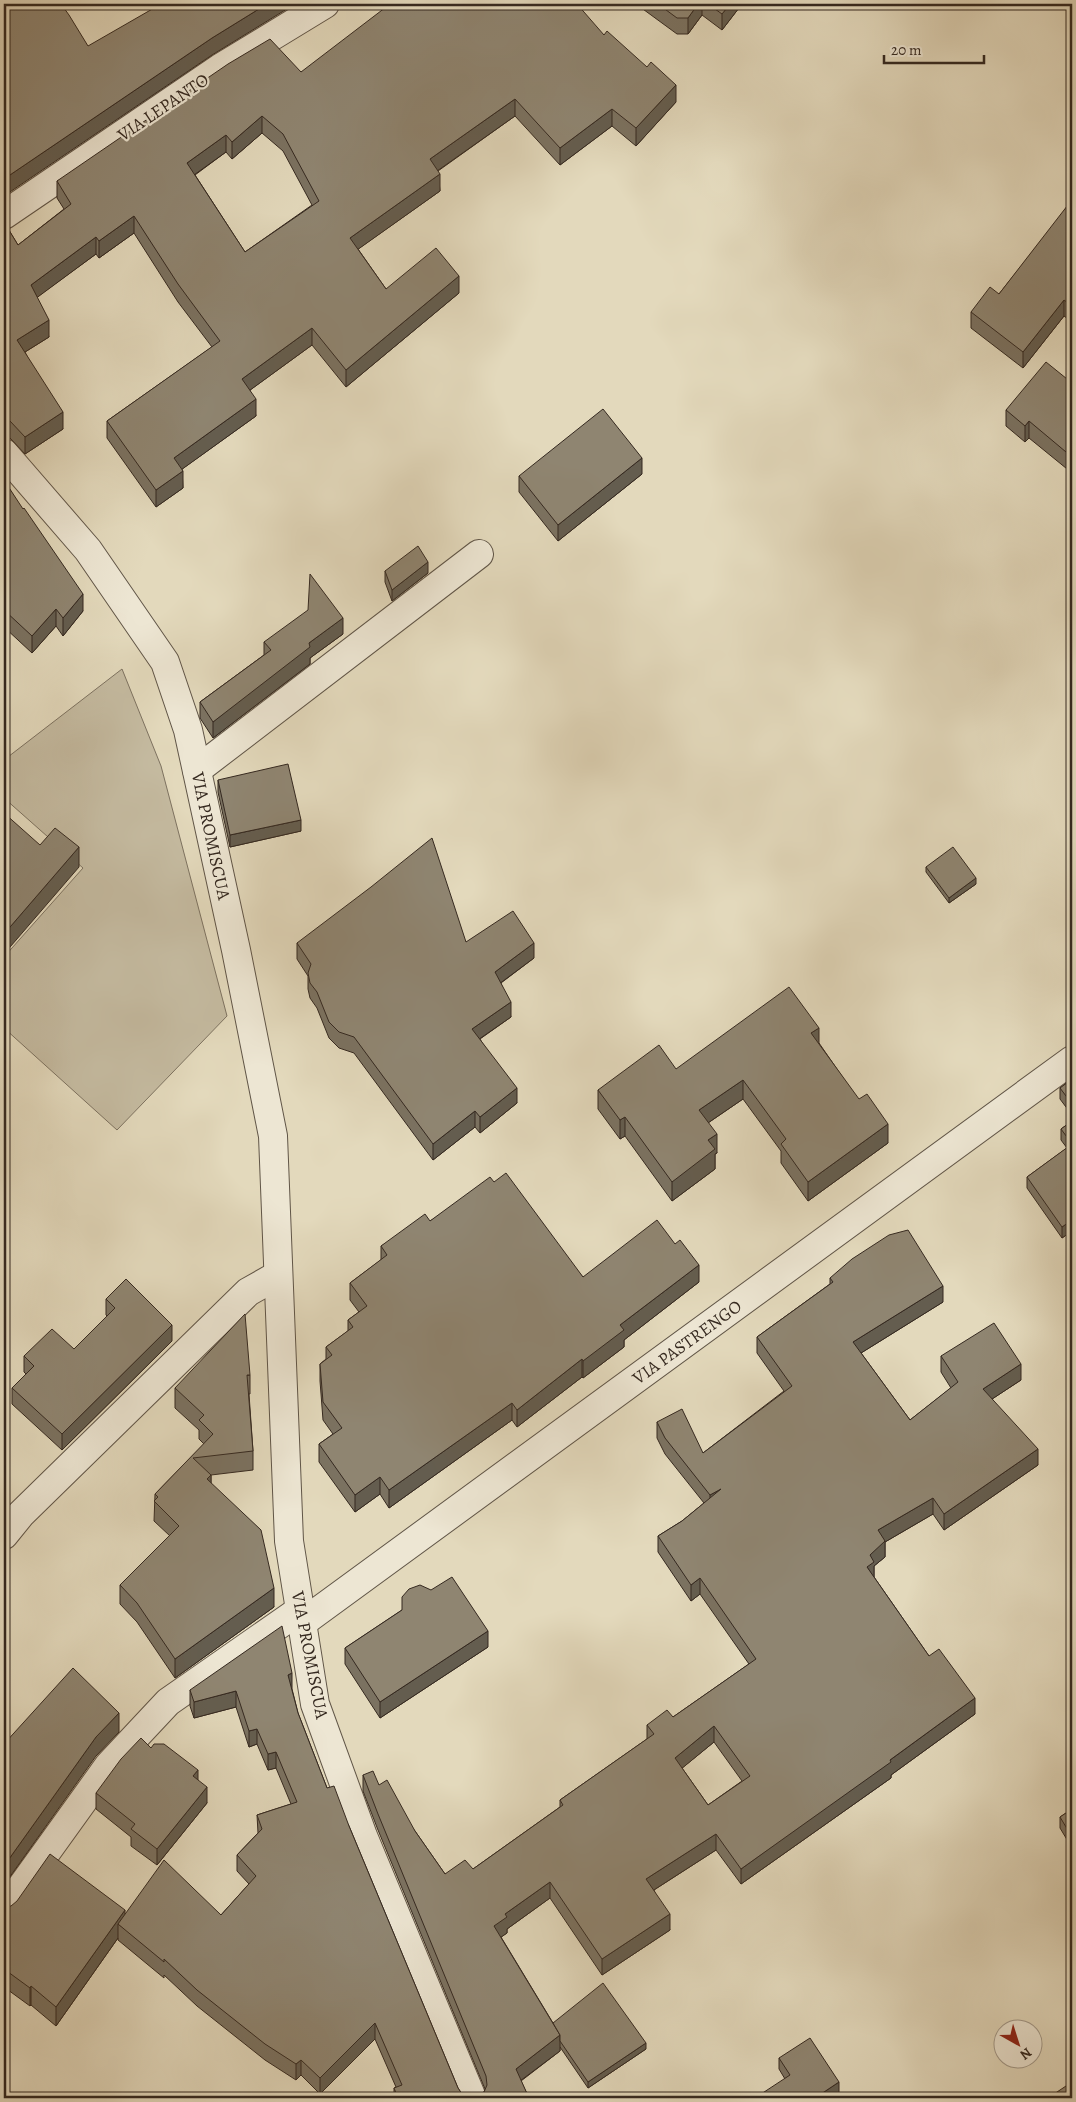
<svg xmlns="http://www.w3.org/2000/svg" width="1076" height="2102" font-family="Alegreya,serif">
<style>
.green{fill:#c5bba1;stroke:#7d7260}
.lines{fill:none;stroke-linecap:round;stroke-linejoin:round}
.minor-casing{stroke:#605547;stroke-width:30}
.minor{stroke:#ede6d3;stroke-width:28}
.wall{fill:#7b7261;stroke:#352920;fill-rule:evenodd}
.shaded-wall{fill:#645d4f;stroke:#352920}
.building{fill:#8f8571;stroke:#352920;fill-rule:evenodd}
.labels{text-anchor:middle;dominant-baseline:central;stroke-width:4.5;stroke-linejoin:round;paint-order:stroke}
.street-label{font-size:18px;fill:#352920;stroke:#ede6d3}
</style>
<rect width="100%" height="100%" fill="#e3d9bc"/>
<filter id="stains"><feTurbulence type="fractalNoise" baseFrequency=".004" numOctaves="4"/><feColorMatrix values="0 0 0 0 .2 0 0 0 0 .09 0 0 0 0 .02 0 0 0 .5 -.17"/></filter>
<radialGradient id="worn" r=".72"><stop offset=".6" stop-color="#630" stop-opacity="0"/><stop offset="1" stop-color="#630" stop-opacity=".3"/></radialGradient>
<!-- green -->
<path class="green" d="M122 669 161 766 227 1016 117 1130 4 1028V957L83 868 4 798V760Z"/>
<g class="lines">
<defs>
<g id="minor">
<path d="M4 215 220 68 325 4"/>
<path d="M4 453 88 550 165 662 188 730 236 950 273 1136 289 1541 315 1704 363 1836 472 2098"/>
<path d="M197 770 479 554"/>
<path d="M4 1535 21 1514 248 1292 278 1275"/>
<path d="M302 1623 1072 1060"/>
<path d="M4 1911 109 1765 168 1702 300 1610"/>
</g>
</defs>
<!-- minor casing -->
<use href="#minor" class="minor-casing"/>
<!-- minor -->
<use href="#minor" class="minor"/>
</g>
<!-- wall -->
<g class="wall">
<path d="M636 4H742L722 30 702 15 688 34H677Z"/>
<path d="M604 35 676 102 636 146 612 126 560 165 515 116 438 171 440 191 358 249 386 289 459 293 346 387 312 345 250 390 256 416 182 469 183 488 156 507 107 438V421L212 347 178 302 134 233 99 258 96 254 37 297 49 337 25 352 63 429 25 454 10 438H4V222L18 245 64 209 57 198V181L301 72ZM262 133 283 151 312 205 245 252 195 175 226 152 232 159Z"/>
<path d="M1072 202V322L1064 316 1023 368 971 328V312L999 294Z"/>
<path d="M1072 383V473L1029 438 1025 442 1006 426V410Z"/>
<path d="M642 474 558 541 519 492V476Z"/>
<path d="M4 480 83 611 63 636 56 626 32 653 4 627Z"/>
<path d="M385 571 428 573 392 601 385 582Z"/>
<path d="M343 634 310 658V664L213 738 200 718V702L264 655V642Z"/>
<path d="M218 780 301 831 230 847 218 792Z"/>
<path d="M926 867 976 884 949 903 926 872Z"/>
<path d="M466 942 534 958 501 983 511 1017 480 1039 517 1103 480 1133 475 1127 433 1160 354 1053 339 1048 329 1038 317 1008 310 998 308 989V976L297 959V943Z"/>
<path d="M819 1043 888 1143 808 1201 781 1163V1151L743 1099 708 1123 717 1153 715 1154V1169L672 1201 625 1136 620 1139 598 1109V1090Z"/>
<path d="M1072 1079V1115L1060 1099V1088Z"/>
<path d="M1072 1121V1231L1062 1238 1027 1188V1177L1067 1148 1061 1140V1129Z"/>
<path d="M494 1182 583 1277 699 1282 624 1340V1347L583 1378 582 1377 517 1427 512 1420 389 1508 380 1494 355 1512 319 1462V1444L333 1434 323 1420 320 1381V1364L326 1359V1347L348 1331V1320L359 1312 350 1300V1283L381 1260V1246L430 1221Z"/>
<path d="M830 1278 943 1302 861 1353 910 1420 951 1388 941 1372V1356L1021 1380 992 1399 1038 1465 944 1530 933 1514 885 1542V1557L874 1566V1577L929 1656 975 1714 891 1775V1778L741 1884 716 1850 654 1890 670 1930 602 1975 550 1898 507 1929V1933L501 1937 553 2023 646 2049 588 2088 560 2047V2051L521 2081 529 2098H394V2088L396 2087 375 2039 320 2094 301 2075 296 2080 265 2060 197 2006 164 1975V1978L118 1940V1938L56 2026 31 2005 30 2006 4 1987V1907L125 1915H221L249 1884 237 1871V1855L258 1833 257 1815 291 1804 276 1768 268 1770 257 1744 249 1747 236 1707 194 1718 190 1706V1690L292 1689 298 1713 327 1788 349 1826 458 2088 462 2094 470 2097 478 2096 484 2092 485 2089 378 1830 363 1791V1775L379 1785 415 1831 445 1874 473 1869 560 1807V1800L647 1739V1725L673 1717 749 1664 700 1594 691 1601 658 1552V1536L682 1521 704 1503 665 1454 657 1438V1422L703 1453 784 1391 757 1353V1337L830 1284ZM714 1742 742 1781 708 1805 682 1768Z"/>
<path d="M106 1299 172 1341 62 1450 12 1404V1388L26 1374 24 1372V1356L74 1349 107 1316 106 1315Z"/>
<path d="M250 1375V1394H249L253 1451V1470L211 1475V1483L274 1607 175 1678 137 1622 120 1604V1585L170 1536 154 1521 155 1494 204 1444 199 1439V1430L175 1408V1388Z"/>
<path d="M402 1610 488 1647 380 1718 345 1664V1648Z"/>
<path d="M151 1748 198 1780 207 1803 157 1865 131 1846V1837L96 1809V1793Z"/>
<path d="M1072 1809V1848L1060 1828V1817Z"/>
<path d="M779 2058 839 2093 785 2079 779 2069Z"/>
</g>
<!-- shaded-wall -->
<g class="shaded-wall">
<path d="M267 4H295L212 55 4 196V179L212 38Z"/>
<path d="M698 4H702V15L688 34V18Z"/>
<path d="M730 4H742L722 30V14Z"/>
<path d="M676 85V102L636 146V128Z"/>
<path d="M515 99V116L430 176V159Z"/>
<path d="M612 109V126L560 165V148Z"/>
<path d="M262 116V133L232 159V142Z"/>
<path d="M226 135V152L187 180V163Z"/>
<path d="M440 174V191L350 255V238Z"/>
<path d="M134 216V233L99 258V241Z"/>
<path d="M96 237V254L31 302V285Z"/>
<path d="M459 276V293L346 387V370Z"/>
<path d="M1064 300V316L1023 368V352Z"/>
<path d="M49 320V337L17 357V340Z"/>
<path d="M312 328V345L242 396V379Z"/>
<path d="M256 399V416L174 475V458Z"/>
<path d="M63 412V429L25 454V437Z"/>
<path d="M1029 421V438L1025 442V426Z"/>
<path d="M642 458V474L558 541V525Z"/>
<path d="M183 471V488L156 507V490Z"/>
<path d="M428 562V573L392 601V590Z"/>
<path d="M83 594V611L63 636V618Z"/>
<path d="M56 609V626L32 653V636Z"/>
<path d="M343 618V634L310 658V664L213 738V722L309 643Z"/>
<path d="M301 820V831L230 847V835Z"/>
<path d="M79 847V867L4 954V934Z"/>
<path d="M976 878V884L949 903V898Z"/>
<path d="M534 943V958L495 987V972Z"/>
<path d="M511 1002V1017L472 1044V1029Z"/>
<path d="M819 1028V1047L811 1033Z"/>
<path d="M743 1080V1099L699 1129V1110Z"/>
<path d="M517 1088V1103L480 1133V1117Z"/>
<path d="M475 1111V1127L433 1160V1144Z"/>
<path d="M625 1117V1136L620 1139V1120Z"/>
<path d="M888 1124V1143L808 1201V1182Z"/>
<path d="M717 1134V1153L715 1154V1169L672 1201V1182L708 1140Z"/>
<path d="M1072 1220V1231L1062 1238V1227Z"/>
<path d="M699 1265V1282L624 1340V1347L583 1378V1361L620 1325Z"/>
<path d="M943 1286V1302L853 1358V1342Z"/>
<path d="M172 1325V1341L62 1450V1434Z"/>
<path d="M582 1359V1377L517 1427V1410Z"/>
<path d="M1021 1364V1380L983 1405V1389Z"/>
<path d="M512 1403V1420L389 1508V1490Z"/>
<path d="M1038 1449V1465L944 1530V1514Z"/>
<path d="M211 1475V1495L207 1479Z"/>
<path d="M380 1477V1494L355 1512V1495Z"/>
<path d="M721 1489 710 1510V1495Z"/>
<path d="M933 1498V1514L885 1542V1557L874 1566V1578L867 1567 870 1555 878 1530Z"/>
<path d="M700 1578V1594L691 1601V1585Z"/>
<path d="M274 1588V1607L175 1678V1659Z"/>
<path d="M488 1631V1647L380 1718V1702Z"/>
<path d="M292 1673V1689L288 1691V1675Z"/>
<path d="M236 1691V1707L194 1718V1702Z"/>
<path d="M975 1698V1714L891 1775V1778L741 1884V1869Z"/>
<path d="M119 1713V1732L96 1756 4 1885V1866L96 1737Z"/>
<path d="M714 1726V1742L675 1774V1758Z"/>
<path d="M257 1729V1744L249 1747V1731Z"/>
<path d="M276 1752V1768L268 1770V1754Z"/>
<path d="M198 1770V1786L193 1776Z"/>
<path d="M207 1787V1803L157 1865V1849Z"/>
<path d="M716 1834V1850L646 1895V1879Z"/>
<path d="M550 1882V1898L507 1929V1933L494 1942V1926L505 1914Z"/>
<path d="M125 1910V1929L118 1924V1938L56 2026V2007Z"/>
<path d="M670 1914V1930L602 1975V1959Z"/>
<path d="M31 1986V2005L30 2006V1988Z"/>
<path d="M375 2023V2039L320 2094V2078Z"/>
<path d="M560 2035V2051L516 2084V2069Z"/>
<path d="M646 2043V2049L588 2088V2082Z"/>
<path d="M301 2060V2075L296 2080V2064Z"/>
<path d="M839 2082V2093L831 2098H815Z"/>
</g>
<!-- building -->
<g class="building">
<path d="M4 4H61L69 15 88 46 161 4H267L212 38 4 179Z"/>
<path d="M390 4H577L604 35 607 31 647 67 651 62 676 85 636 128 612 109 560 148 515 99 430 159 440 174 350 238 386 289 436 248 459 276 346 370 312 328 242 379 256 399 174 458 183 471 156 490 107 421 220 341 178 284 134 216 99 241 96 237 31 285 49 320 17 340 63 412 25 437 10 421H4V222L18 245 71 204 57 181 228 64 270 39 301 72ZM262 116 283 134 319 201 245 252 187 163 226 135 232 142Z"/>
<path d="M658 4H698L688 18H677Z"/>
<path d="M708 4H730L722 14Z"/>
<path d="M1071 201 1072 202V306L1064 300 1023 352 971 312 990 287 999 294Z"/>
<path d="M1046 362 1072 383V457L1029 421 1025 426 1006 410Z"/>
<path d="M603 409 642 458 558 525 519 476Z"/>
<path d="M4 480 23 509 24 508 83 594 63 618 56 609 32 636 4 610Z"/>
<path d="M418 546 428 562 392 590 385 571Z"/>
<path d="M310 574 343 618 309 643 310 647 213 722 200 702 271 650 264 642 308 610Z"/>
<path d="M288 764 301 820 230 835 218 780Z"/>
<path d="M4 813 40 845 55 828 79 847 4 934Z"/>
<path d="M432 838 466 942 513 911 534 943 495 972 511 1002 472 1029 517 1088 480 1117 475 1111 433 1144 354 1037 339 1032 329 1022 317 992 310 983 308 973 311 964 297 943 371 887Z"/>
<path d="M953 847 976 878 949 898 926 867Z"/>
<path d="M789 987 819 1028 811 1033 859 1099 867 1094 888 1124 808 1182 781 1144 786 1139 743 1080 699 1110 717 1134 708 1140 715 1149 672 1182 625 1117 620 1120 598 1090 659 1045 676 1069Z"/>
<path d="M1072 1079V1104L1060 1088Z"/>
<path d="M1072 1121V1220L1062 1227 1027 1177 1072 1144 1061 1129Z"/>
<path d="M506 1173 583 1277 657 1220 675 1244 680 1240 699 1265 620 1325 624 1330 583 1361 582 1359 517 1410 512 1403 389 1490 380 1477 355 1495 319 1444 342 1428 323 1402 320 1364 332 1355 326 1347 353 1327 348 1320 367 1306 350 1283 387 1255 381 1246 425 1214 430 1221 490 1177 494 1182Z"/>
<path d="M908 1230 943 1286 853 1342 910 1420 958 1382 941 1356 994 1323 1021 1364 983 1389 1038 1449 944 1514 933 1498 878 1530 885 1541 870 1555 874 1562 867 1567 929 1656 939 1649 975 1698 890 1760 891 1762 741 1869 716 1834 646 1879 670 1914 602 1959 550 1882 505 1914 507 1917 494 1926 560 2035 516 2069 529 2098H398L394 2088 402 2085 375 2023 320 2078 301 2060 296 2064 265 2044 197 1990 164 1959V1962L118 1924 164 1860 221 1915 256 1876 237 1855 262 1829 257 1815 297 1802 276 1752 268 1754 257 1729 249 1731 236 1691 194 1702 190 1690 282 1626 292 1673 288 1675 298 1713 327 1788 334 1786 349 1826 458 2088 462 2094 470 2097 478 2096 484 2092 487 2085 486 2076 378 1814 363 1775 373 1771 379 1785 387 1780 415 1831 445 1874 465 1860 473 1869 563 1805 560 1800 654 1734 647 1725 667 1710 673 1717 756 1659 700 1578 691 1585 658 1536 682 1521 721 1489 710 1495 665 1438 657 1422 682 1409 703 1453 792 1386 757 1337 833 1282 830 1278 852 1259 889 1235ZM714 1726 750 1776 708 1805 675 1758Z"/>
<path d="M126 1279 172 1325 62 1434 12 1388 34 1366 24 1356 52 1329 74 1349 115 1308 106 1299Z"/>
<path d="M245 1314 250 1375H247L253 1451 193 1458 211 1475 207 1479 261 1530 274 1588 175 1659 137 1603 120 1585 179 1526 154 1501 158 1497 155 1494 213 1434 199 1420 204 1415 175 1388Z"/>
<path d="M452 1577 488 1631 380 1702 345 1648 402 1610V1597L409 1589 420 1585 431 1590Z"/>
<path d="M73 1668 119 1713 96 1737 4 1866V1744Z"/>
<path d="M141 1738 151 1748 154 1744H164L198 1770 193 1776 207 1787 157 1849 131 1829 135 1824 96 1793 121 1759Z"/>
<path d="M1072 1809V1837L1060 1817Z"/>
<path d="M50 1854 125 1910 56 2007 31 1986 30 1988 4 1969V1907L11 1906 17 1901Z"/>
<path d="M603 1983 646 2043 588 2082 560 2041V2035L553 2023Z"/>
<path d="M810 2038 839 2082 815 2098H755L790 2075 779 2058Z"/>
<path d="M1072 2083V2098H1048L1066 2086Z"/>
</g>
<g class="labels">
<!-- street labels -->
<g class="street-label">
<text transform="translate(163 107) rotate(-34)">VIA LEPANTO</text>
<text transform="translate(211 836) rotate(78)">VIA PROMISCUA</text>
<text transform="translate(687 1342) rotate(-36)">VIA PASTRENGO</text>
<text transform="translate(310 1655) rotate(79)">VIA PROMISCUA</text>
</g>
</g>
<!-- margin -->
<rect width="1076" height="2102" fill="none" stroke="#e3d9bc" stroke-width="20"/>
<rect x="5" y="5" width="1066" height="2092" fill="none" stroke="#352920" stroke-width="2.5"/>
<rect x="10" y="10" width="1056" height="2082" fill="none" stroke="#352920"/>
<!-- north arrow -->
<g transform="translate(1018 2044) rotate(141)"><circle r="24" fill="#ede6d3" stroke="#a39a8b"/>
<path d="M0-4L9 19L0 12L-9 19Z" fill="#8f2418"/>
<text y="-8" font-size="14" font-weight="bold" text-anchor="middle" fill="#352920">N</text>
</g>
<!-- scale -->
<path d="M884 55v8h100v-8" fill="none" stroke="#352920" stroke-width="2.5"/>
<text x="891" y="55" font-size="15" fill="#352920" stroke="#ede6d3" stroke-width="4" paint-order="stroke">20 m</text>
<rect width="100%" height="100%" filter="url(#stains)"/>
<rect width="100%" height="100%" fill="url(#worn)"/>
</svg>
